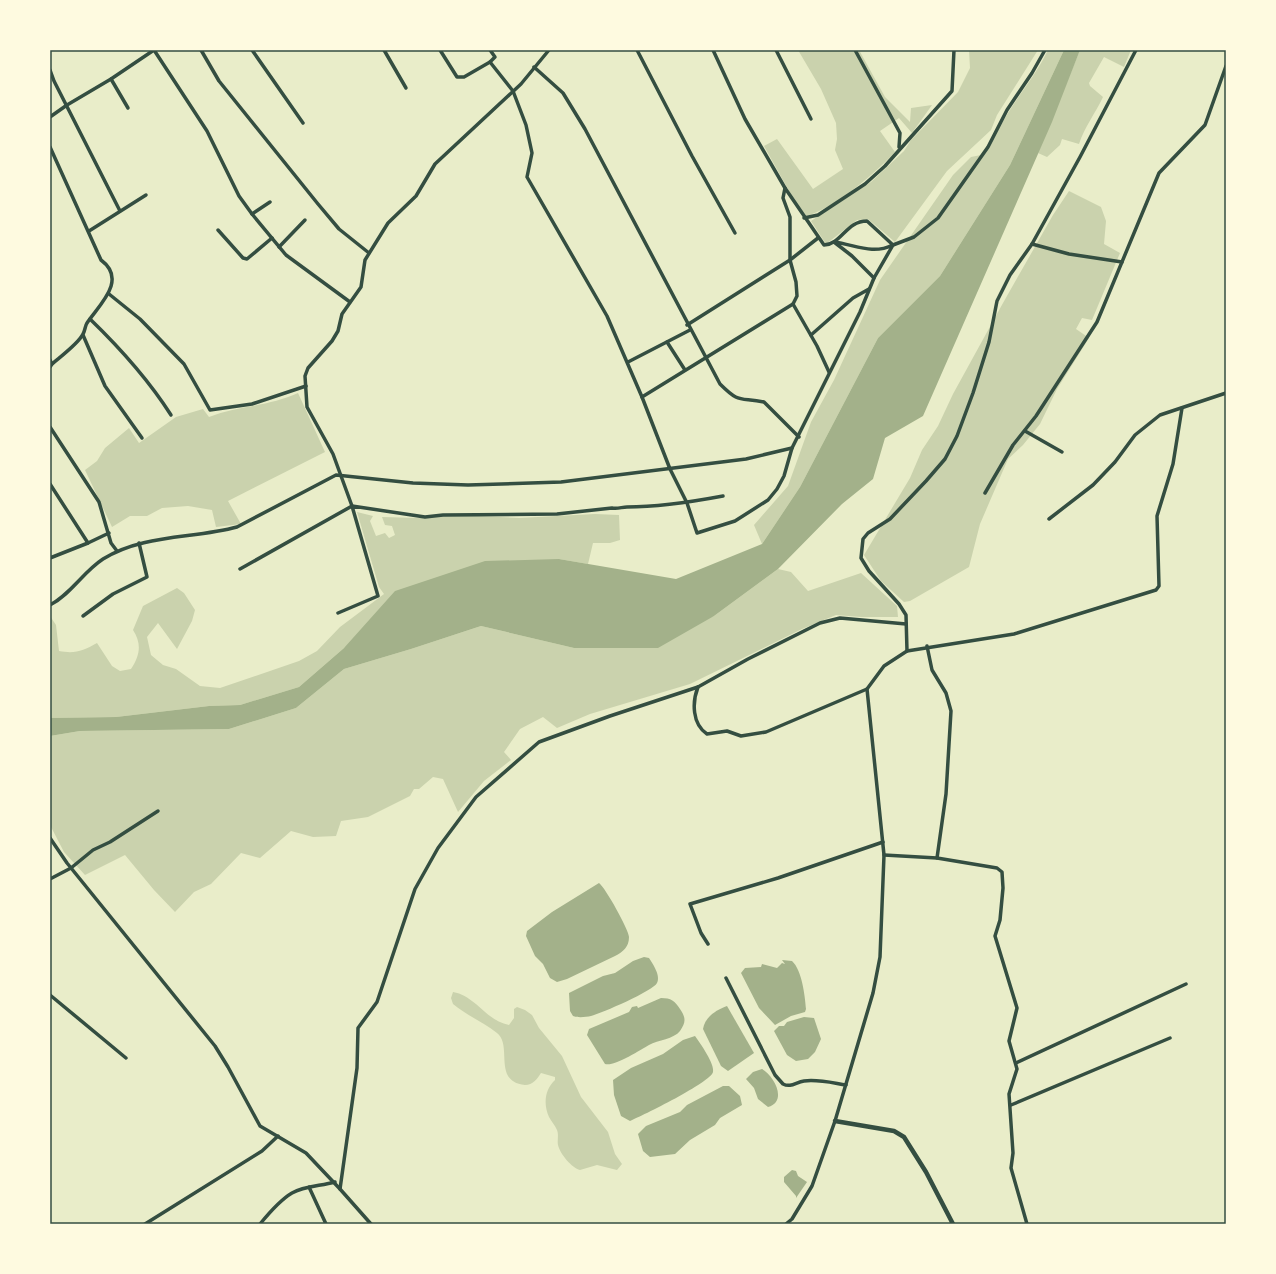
<svg xmlns="http://www.w3.org/2000/svg" width="1276" height="1274" font-family="Mulish,sans-serif">
<style>
.green{fill:#cad2ad}
.water{fill:#a3b18a}
.lines{fill:none;stroke-linecap:round;stroke-linejoin:round}
.minor{stroke:#344e41;stroke-width:3.5}
.tertiary{stroke:#344e41;stroke-width:4.5}
.neatline{fill:none;stroke:#344e41;stroke-width:1.5}
</style>
<rect width="100%" height="100%" fill="#e9edc9"/>
<!-- green -->
<g class="green">
<path d="M798 50H859L885 97 910 122 911 108 932 105 912 133 899 118 880 131 895 152C877 172 832 210 806 216L794 200 764 146 777 139 813 189 843 169 835 150 837 139 836 123 821 89Z"/>
<path d="M969 50H1038L997 115 991 130 947 171 895 242 868 219 857 220 826 244 811 221 871 182 904 151 911 140 958 92 970 68Z"/>
<path d="M1048 50H1064L1010 165 940 276 878 338 800 487 762 544 754 525 788 486 811 422 834 380 880 280 953 175 971 157 981 155C992 142 999 128 1008 113 1021 92 1037 73 1048 50Z"/>
<path d="M1080 50H1131L1124 67 1104 57 1089 83 1090 86 1103 97C1095 114 1085 126 1079 144L1062 139 1060 145 1047 157 1038 153Z"/>
<path d="M1069 191 1101 207 1106 221 1104 244 1120 253 1092 320 1082 318 1076 329 1089 338 1057 389 1040 424 1023 445 1008 459 980 524 969 567 910 601 904 602 881 581 864 555 910 478 922 450 938 426 953 394 1003 303 1053 215Z"/>
<path d="M298 393 325 452 228 501 241 524 216 527 212 510 188 506 162 508 147 516H130L112 527 85 470 97 461 105 448 129 428 139 443 176 417 203 409 209 417C238 406 270 406 298 393Z"/>
<path d="M357 512 373 516 370 521 376 536 385 533 389 538 395 535 392 526 385 525 382 517 418 518 456 515 519 518 595 514 619 515 620 540 610 543H593L588 564 559 559 344 648 299 687 240 705 209 706 116 717 50 718V616L56 625 59 651C75 654 83 651 97 643L112 666 120 671 131 669C140 655 142 644 133 630L143 606 177 588 184 593 195 610 192 621 177 649 158 623 147 637 151 655 163 665 176 669 200 686 220 688 299 661 317 651 340 627 384 594 379 587Z"/>
<path d="M778 569 791 572 808 591 861 573 897 606 898 617H861L836 615 802 629 690 684 590 714 557 728 543 717 520 729 504 752 511 760 484 781 458 812 443 779 433 777 419 789H414L410 796 368 817 341 821 336 836 313 837 291 831 260 858 241 853 211 884 194 892 175 912 154 890 125 855 85 875 64 852 50 825V736L80 731 229 729 296 708 344 669 411 649 481 626 574 648 714 616Z"/>
<path d="M453 992C476 996 485 1020 509 1025L514 1018V1009L517 1007 525 1010 532 1015 539 1028 562 1056 581 1097 608 1132 615 1154 622 1164 617 1170 597 1165 580 1170C572 1168 560 1154 558 1145 557 1141 559 1135 557 1130 555 1125 551 1121 549 1117 543 1104 545 1089 555 1080V1077L541 1073C537 1079 533 1085 525 1085 492 1082 513 1045 497 1033 483 1022 466 1015 453 1004L451 998Z"/>
</g>
<!-- water -->
<g class="water">
<path d="M1064 50H1080L1052 122 923 416 885 438 873 479 842 504 778 569 714 616 658 648H574L481 626 411 649 344 669 296 708 229 729 80 731 50 736V718L116 717 209 706 240 705 299 687 344 648 395 591 485 561 559 559 676 579 762 544 800 487 878 338 940 276 1010 165Z"/>
<path d="M599 883C605 887 629 930 629 937 629 947 623 952 615 956L567 979 557 982 550 978 543 964 535 956 526 936 527 931 552 912Z"/>
<path d="M644 957 649 958C653 964 661 976 657 983 653 991 602 1013 591 1016 586 1017 578 1018 573 1016L570 1011 569 993 603 976 615 973 633 961Z"/>
<path d="M782 960 792 961C802 970 805 996 806 1009L805 1012 791 1016 775 1025 759 1008 741 973 745 968 761 967 762 964 777 968 782 963 785 964Z"/>
<path d="M661 998C671 998 675 1001 680 1009 686 1018 686 1022 680 1031 674 1039 658 1040 649 1045 640 1050 614 1067 605 1064L587 1035 589 1029 629 1012 632 1007 637 1006 638 1008Z"/>
<path d="M727 1006 754 1053 728 1071 721 1066 703 1029C705 1017 716 1010 727 1006Z"/>
<path d="M804 1017 814 1018 821 1039 815 1052 808 1059 796 1061 787 1055 774 1031 779 1026H784L787 1022Z"/>
<path d="M695 1036C700 1043 715 1064 713 1072 711 1082 642 1116 630 1121L621 1116 614 1095 613 1080 631 1068 663 1054 683 1040Z"/>
<path d="M762 1069C774 1076 788 1101 768 1107L758 1099 754 1088 746 1079 753 1072Z"/>
<path d="M723 1086H729L740 1096 742 1105 720 1118 715 1125 690 1140 675 1154 650 1157 643 1151 638 1134 646 1126 680 1112 687 1105Z"/>
<path d="M792 1170 796 1171 798 1176 807 1182 796 1198V1196L784 1182V1177Z"/>
</g>
<g class="lines">
<!-- minor -->
<g class="minor">
<path d="M154 50 207 131 239 196 252 214 286 255 350 302"/>
<path d="M201 50 219 81 318 204 339 229 369 253"/>
<path d="M252 50 303 123"/>
<path d="M384 50 406 88"/>
<path d="M440 50 457 77H464L490 62 513 91 526 125 532 153 527 177 607 316 642 397 670 469 687 503 697 533 735 521 768 500 777 489 784 476 792 448 860 312 874 278 893 245 914 237 938 218 988 147 1007 110 1032 73 1045 50"/>
<path d="M637 50 692 156 735 233"/>
<path d="M713 50 745 119 785 188 783 198 790 217V260L796 282 797 296 793 304 817 346 829 372"/>
<path d="M776 50 811 119"/>
<path d="M855 50 900 133 899 147"/>
<path d="M1136 50 1080 157 1032 244 1010 275 997 301 989 342 973 393 957 436 945 459 926 481 890 519 868 533 863 539 861 558 869 571 899 604 906 615 907 651 1014 634 1156 590 1159 586 1157 516 1173 464 1182 408"/>
<path d="M490 62 495 57 490 50"/>
<path d="M534 67 563 93 585 129 720 384C740 404 739 397 764 402L799 437"/>
<path d="M50 70 54 81 120 211"/>
<path d="M111 79 128 108"/>
<path d="M50 117 67 105 111 79 154 50"/>
<path d="M50 147 101 260C128 280 99 305 87 323 85 326 85 331 83 334 79 343 60 357 52 364"/>
<path d="M785 188 824 245C842 244 846 221 867 221L893 245C872 255 856 245 834 242L852 256 874 278"/>
<path d="M252 214 270 202"/>
<path d="M804 218 818 215 865 184 885 166 952 91 954 50"/>
<path d="M218 230 243 258 247 259 272 238"/>
<path d="M89 231 146 195"/>
<path d="M1032 244 1069 254 1122 262"/>
<path d="M279 247 305 220"/>
<path d="M109 294 140 319 184 364 210 410 252 404 306 386"/>
<path d="M90 319C121 349 148 379 171 415"/>
<path d="M687 325 790 260 818 238"/>
<path d="M83 335 105 386 142 438"/>
<path d="M811 335 853 298 869 289"/>
<path d="M667 342 685 370"/>
<path d="M50 360 52 364 50 367"/>
<path d="M628 362 690 330"/>
<path d="M642 397 793 304"/>
<path d="M50 427 99 502 111 543 117 551"/>
<path d="M1025 431 1062 452"/>
<path d="M50 484 88 543"/>
<path d="M985 493 1013 445 1036 416 1097 322 1159 173 1205 125 1226 66"/>
<path d="M1049 519 1093 485 1115 462 1135 435 1160 415 1226 393"/>
<path d="M50 558 88 543 109 533"/>
<path d="M240 569 352 506 333 454 307 407 305 376 308 368 332 341 338 331 342 314 361 287 365 260 388 223 416 196 435 164 521 84 549 50"/>
<path d="M50 605C71 594 83 572 103 559 143 534 193 539 237 527L336 475 413 483 468 485 561 482 746 459 792 448"/>
<path d="M338 613 378 596 352 506 425 517 443 515 557 514 612 508C618 509 622 507 627 507 660 507 691 502 723 496"/>
<path d="M83 616 113 594 147 577 139 543"/>
<path d="M927 646 932 670 946 693 951 711 946 794 937 858"/>
<path d="M698 687C692 702 692 724 707 734L727 731 741 736 766 732 867 689"/>
<path d="M50 838 67 863 215 1046 228 1067 260 1126 306 1153 340 1189"/>
<path d="M884 855 937 858 997 868 1002 872 1003 888 1000 920 995 936 1017 1008 1009 1041 1017 1069 1009 1094 1013 1153 1011 1168 1027 1224"/>
<path d="M50 879 71 868 93 850 110 842 158 811"/>
<path d="M708 944 701 933 690 904 778 878 883 842"/>
<path d="M726 978 775 1075 783 1084C791 1088 796 1082 804 1081 818 1079 833 1083 846 1085"/>
<path d="M50 995 126 1058"/>
<path d="M1016 1063 1186 984"/>
<path d="M1011 1105 1170 1038"/>
<path d="M309 1187 326 1224"/>
<path d="M145 1224 262 1151 278 1136"/>
<path d="M260 1224C269 1213 280 1200 292 1193 304 1186 321 1186 335 1182"/>
<path d="M371 1224 340 1189 357 1068 358 1028 377 1002 415 889 438 848 476 797 539 742 610 716 698 687 748 659 820 623 840 618 906 624"/>
<path d="M786 1224 792 1219 812 1186 835 1121 873 993 880 957 884 855 867 689 884 666 907 651"/>
</g>
<!-- tertiary -->
<path class="tertiary" d="M835 1121 894 1131 904 1137 926 1172 953 1224"/>
</g>
<!-- border -->
<rect width="1276" height="1274" fill="none" stroke="#fefae0" stroke-width="102"/>
<rect x="51" y="51" width="1174" height="1172" class="neatline"/>
</svg>
